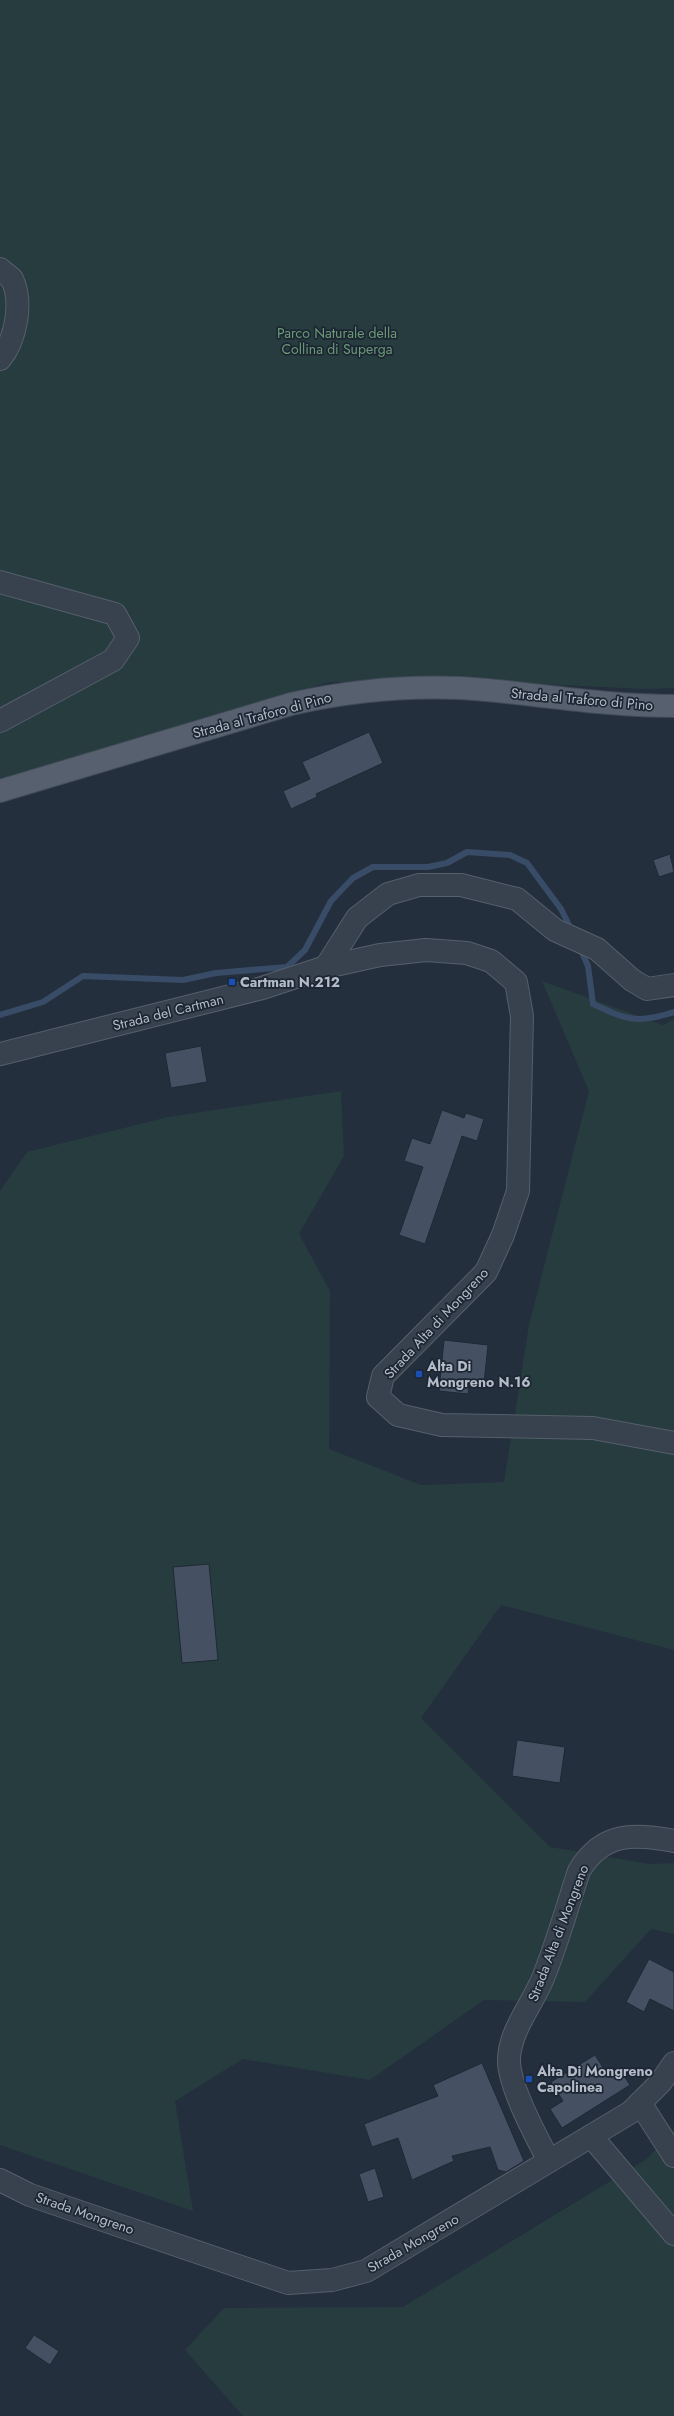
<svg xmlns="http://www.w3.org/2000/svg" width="674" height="2416" font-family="Jost,sans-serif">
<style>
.green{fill:#263c3f}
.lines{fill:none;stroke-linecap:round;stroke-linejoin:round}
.stream{stroke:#394c67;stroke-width:6}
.building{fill:#455162;stroke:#1f2835}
.minor-casing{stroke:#565f6c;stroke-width:24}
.major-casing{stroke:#414a57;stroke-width:24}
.minor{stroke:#38414e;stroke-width:22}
.major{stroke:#56606e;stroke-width:22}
.transit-dot{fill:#1a4fb4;stroke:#1d2633;stroke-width:1.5}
.labels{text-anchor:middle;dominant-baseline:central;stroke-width:3.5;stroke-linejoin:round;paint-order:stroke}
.park-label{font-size:14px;fill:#6b9a76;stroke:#1d2633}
.street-label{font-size:14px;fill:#b4bcc9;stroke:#1d2633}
.poi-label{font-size:14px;font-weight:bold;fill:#b4bcc9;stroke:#1d2633;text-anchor:start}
</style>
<rect width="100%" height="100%" fill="#242f3e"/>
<!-- green -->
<g class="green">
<path d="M0 0H674V688L644 689 520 683 329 682 0 784Z"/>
<path d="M542 981 663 1025 674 1019V1650L501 1605 421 1718 550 1847 650 1864 674 1863V1934L651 1929 585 2002 484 2000 370 2080 243 2059 175 2101 193 2211 0 2145V1191L27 1152 168 1117 341 1091 344 1156 299 1234 330 1291 329 1449 421 1485 504 1482 529 1325 589 1091Z"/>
<path d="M674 2129V2416H243L185 2350 224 2308 403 2307 647 2159Z"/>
</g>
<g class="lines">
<!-- stream -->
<g class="stream">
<path d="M580 948 588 966 593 1004C627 1020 637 1024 674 1012"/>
<path d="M0 1015 43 1002 83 976 183 980 216 973 287 967 305 950 331 901 353 878 373 867H428L447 863 467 852 510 855 527 863 561 909 572 931"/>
</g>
</g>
<!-- building -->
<g class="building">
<path d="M369 732 383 763 316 794 317 797 291 809 283 791 310 779 302 762Z"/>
<path d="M670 854 674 872 659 877 653 860Z"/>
<path d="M201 1046 207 1082 171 1088 165 1053Z"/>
<path d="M442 1110 464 1118 466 1113 484 1119 477 1141 462 1136 425 1244 399 1235 423 1167 404 1161 412 1138 430 1144Z"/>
<path d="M444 1340 488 1345 484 1383 470 1381 468 1394 439 1391Z"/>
<path d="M209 1564 218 1660 182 1663 173 1567Z"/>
<path d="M517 1740 565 1747 560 1783 512 1776Z"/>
<path d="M649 1959 674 1972V2011L650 1999 644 2012 626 2002Z"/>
<path d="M595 2055 607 2074 618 2067 630 2085 562 2128 550 2109 563 2101 551 2082Z"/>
<path d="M482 2063 524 2161 506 2172 498 2170 490 2147 452 2156 454 2161 412 2180 398 2138 372 2147 364 2124 438 2096 433 2085Z"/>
<path d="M375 2168 384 2197 368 2202 359 2174Z"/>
<path d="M34 2335 59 2351 50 2365 25 2348Z"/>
</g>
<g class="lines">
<defs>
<g id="minor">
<path d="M0 269C3 272 9 276 12 279 23 302 16 340 0 359"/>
<path d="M0 582 115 614 128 638 113 660 0 721"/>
<path d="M326 967 357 918 388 894 419 885H461L517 899 555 930 597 949 632 980 647 989 674 985"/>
<path d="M0 1054 262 988 326 967 380 955 426 950 467 953 491 961 516 982 522 1016 518 1191 503 1235 486 1272 383 1376 378 1397 398 1415 442 1425 593 1428 674 1443"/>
<path d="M640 2103 674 2156"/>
<path d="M591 2136 674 2234"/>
<path d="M549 2161C537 2138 508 2085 509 2059 510 2030 532 2005 543 1978 557 1944 567 1907 579 1871 602 1832 634 1833 674 1841"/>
<path d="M0 2180 30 2195 288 2283 332 2280 366 2271 631 2112 661 2082 674 2063"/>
</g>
<path id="major" d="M0 791 291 704C354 690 422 684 487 690 549 696 611 706 674 706"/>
</defs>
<!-- minor casing -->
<use href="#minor" class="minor-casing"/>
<!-- major casing -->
<use href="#major" class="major-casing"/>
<!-- minor -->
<use href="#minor" class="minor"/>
<!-- major -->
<use href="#major" class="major"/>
</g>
<!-- markers -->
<g class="transit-dot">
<rect x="228" y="978" width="8" height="8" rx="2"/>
<rect x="415" y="1370" width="8" height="8" rx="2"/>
<rect x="525" y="2075" width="8" height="8" rx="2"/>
</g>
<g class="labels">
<!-- park labels -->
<g class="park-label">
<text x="337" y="333">Parco Naturale della<tspan x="337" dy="16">Collina di Superga</tspan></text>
</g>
<!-- street labels -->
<g class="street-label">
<text transform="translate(582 699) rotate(5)">Strada al Traforo di Pino</text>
<text transform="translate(262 715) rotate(-15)">Strada al Traforo di Pino</text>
<text transform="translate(168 1012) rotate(-14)">Strada del Cartman</text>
<text transform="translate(436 1323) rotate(-47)">Strada Alta di Mongreno</text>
<text transform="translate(558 1933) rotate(-69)">Strada Alta di Mongreno</text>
<text transform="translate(85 2213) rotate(19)">Strada Mongreno</text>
<text transform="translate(413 2243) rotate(-30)">Strada Mongreno</text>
</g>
<!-- poi labels -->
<g class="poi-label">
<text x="240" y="982">Cartman N.212</text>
<text x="427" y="1366">Alta Di<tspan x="427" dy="16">Mongreno N.16</tspan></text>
<text x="537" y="2071">Alta Di Mongreno<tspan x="537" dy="16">Capolinea</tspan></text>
</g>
</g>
</svg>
